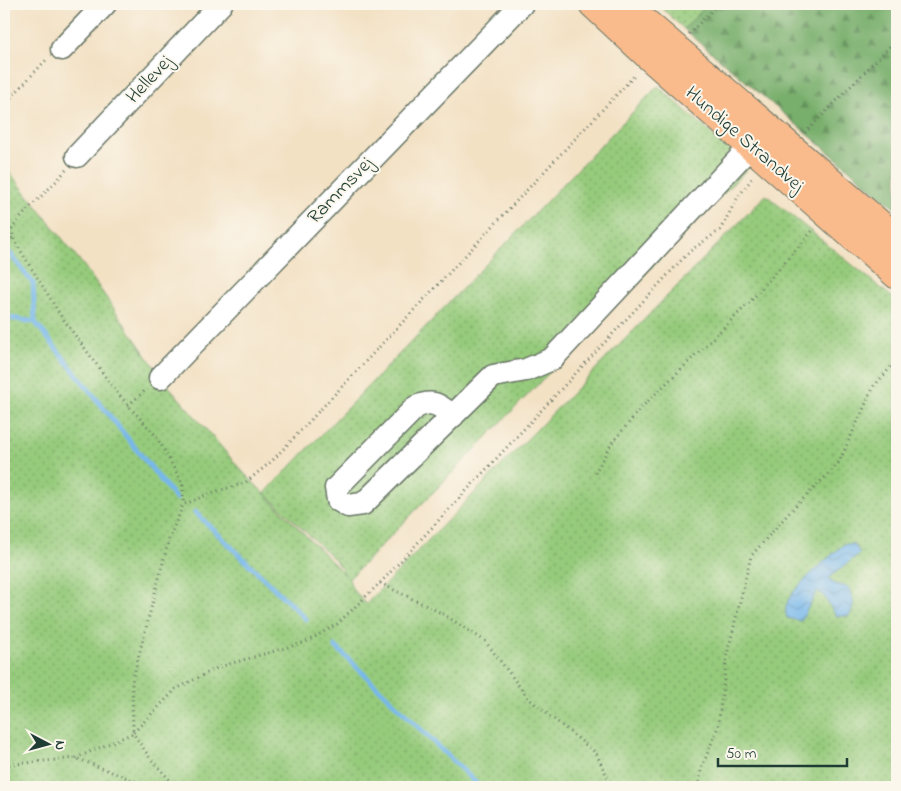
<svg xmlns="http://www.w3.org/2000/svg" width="901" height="791" font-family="'Indie Flower',sans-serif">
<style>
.grass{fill:url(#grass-dots);stroke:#5a8458}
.forest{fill:url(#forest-firs);stroke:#4c7650}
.water{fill:url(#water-waves);stroke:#4b7a90}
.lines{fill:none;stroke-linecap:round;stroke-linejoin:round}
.stream{stroke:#77b7eb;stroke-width:5}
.minor-casing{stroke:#697666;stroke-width:25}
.major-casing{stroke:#697666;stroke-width:30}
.path{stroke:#697666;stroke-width:3;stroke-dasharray:1 4;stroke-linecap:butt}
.minor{stroke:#fff;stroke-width:22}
.major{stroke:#fabb8c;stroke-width:28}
.labels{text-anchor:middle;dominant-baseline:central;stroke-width:4;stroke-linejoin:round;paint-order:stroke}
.street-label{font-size:20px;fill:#1f3d34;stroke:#fbf7ec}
</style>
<defs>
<pattern id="grass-dots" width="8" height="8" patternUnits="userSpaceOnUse" patternTransform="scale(1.25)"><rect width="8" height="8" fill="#96cb7c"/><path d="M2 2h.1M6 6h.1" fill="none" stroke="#7aa666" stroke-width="1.8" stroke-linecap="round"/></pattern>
<pattern id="forest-firs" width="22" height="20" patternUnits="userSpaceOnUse" patternTransform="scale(1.25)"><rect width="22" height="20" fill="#78af6c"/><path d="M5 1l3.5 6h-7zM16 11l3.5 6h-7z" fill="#62905a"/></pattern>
<pattern id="water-waves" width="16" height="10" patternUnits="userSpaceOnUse" patternTransform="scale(1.25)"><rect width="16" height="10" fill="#77b7eb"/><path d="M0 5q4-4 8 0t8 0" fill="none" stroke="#6196bf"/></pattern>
</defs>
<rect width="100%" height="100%" fill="#fbf7ec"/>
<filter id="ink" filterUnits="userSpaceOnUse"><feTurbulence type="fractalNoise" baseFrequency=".02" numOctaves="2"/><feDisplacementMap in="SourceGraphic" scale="10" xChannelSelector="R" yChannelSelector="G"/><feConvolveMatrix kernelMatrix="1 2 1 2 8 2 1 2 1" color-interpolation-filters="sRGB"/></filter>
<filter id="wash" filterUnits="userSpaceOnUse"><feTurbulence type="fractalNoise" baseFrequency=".0096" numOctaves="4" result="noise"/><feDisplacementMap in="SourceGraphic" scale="20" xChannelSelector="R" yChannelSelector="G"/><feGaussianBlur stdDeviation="1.12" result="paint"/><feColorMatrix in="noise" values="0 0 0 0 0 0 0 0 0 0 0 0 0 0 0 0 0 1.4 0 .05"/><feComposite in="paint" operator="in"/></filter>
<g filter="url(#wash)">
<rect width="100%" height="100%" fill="#f3e1c4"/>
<!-- grass -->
<g class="grass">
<path d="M658 4H708L684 29Z"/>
<path d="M658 86 749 167 349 579 352 588 366 604 766 195 897 301V787H4V165L84 266 165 382 243 472 346 576 335 560 265 493Z"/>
</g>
<!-- forest -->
<path class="forest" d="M708 4H897V210L684 29Z"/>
<!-- water -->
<path class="water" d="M844 544H854L860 553 829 578 835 584 848 587C854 600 856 604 849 616H836L824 596 817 591 801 621 787 618C785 612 785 605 789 599 798 583 830 557 844 544Z"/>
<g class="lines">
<!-- stream -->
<g class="stream">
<path d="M4 246 33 283 35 322"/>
<path d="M4 317 35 322 176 499"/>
<path d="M195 512 306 619"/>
<path d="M335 646 480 787"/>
</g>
</g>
</g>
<g filter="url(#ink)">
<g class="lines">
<defs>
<g id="minor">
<path d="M62 49 105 4"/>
<path d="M77 156 221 4"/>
<path d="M160 378 522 4"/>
<path d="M453 416C439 405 433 399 416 407L336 488 338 500 348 506 363 504 493 376 526 370 552 359 751 146"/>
</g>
<g id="major">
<path d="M593 4 651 58 897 275"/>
<path d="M624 4 897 239"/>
</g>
</defs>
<!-- minor casing -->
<use href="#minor" class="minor-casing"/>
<!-- major casing -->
<use href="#major" class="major-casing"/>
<!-- path -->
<g class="path">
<path d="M689 34 718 4"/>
<path d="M4 105 47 59"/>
<path d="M805 133 897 39"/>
<path d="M66 170C49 191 27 207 12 229L14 240 61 316 119 395 156 436 183 484V505"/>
<path d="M4 231 13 239"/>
<path d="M128 405 147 389"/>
<path d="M595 473 611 444 642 407 748 304 814 229"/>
<path d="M380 583 443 614 485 641 529 699 596 753 612 787"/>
<path d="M76 758 133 733 132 682 169 539 183 505 211 493 245 483 272 461 636 74"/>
<path d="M4 765 76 758 150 787"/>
<path d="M176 787 150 758 133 733 176 689 219 667 306 642 337 624 383 580 690 251 720 230 738 197 754 176"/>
<path d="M698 787 702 767 718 727 727 655 751 556 789 513 838 464 874 386 897 360"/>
</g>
<!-- minor -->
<use href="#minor" class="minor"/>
<!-- major -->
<use href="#major" class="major"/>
</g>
</g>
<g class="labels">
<!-- street labels -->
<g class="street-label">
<text transform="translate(150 80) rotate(-47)">Hellevej</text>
<text transform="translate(744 140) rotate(41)">Hundige Strandvej</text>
<text transform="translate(341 191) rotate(-46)">Rammsvej</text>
</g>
</g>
<!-- margin -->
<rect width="901" height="791" fill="none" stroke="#fbf7ec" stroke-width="20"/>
<!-- north arrow -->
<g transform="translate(48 744) rotate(96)" stroke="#fbf7ec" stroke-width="4" paint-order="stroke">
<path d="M0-4L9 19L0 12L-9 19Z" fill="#1f3d34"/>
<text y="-8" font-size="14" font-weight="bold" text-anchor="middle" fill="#1f3d34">N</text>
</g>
<!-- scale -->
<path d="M718 758v8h129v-8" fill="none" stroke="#1f3d34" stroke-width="2.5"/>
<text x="726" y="758" font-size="15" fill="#1f3d34" stroke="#fbf7ec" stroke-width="4" paint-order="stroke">50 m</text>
</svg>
